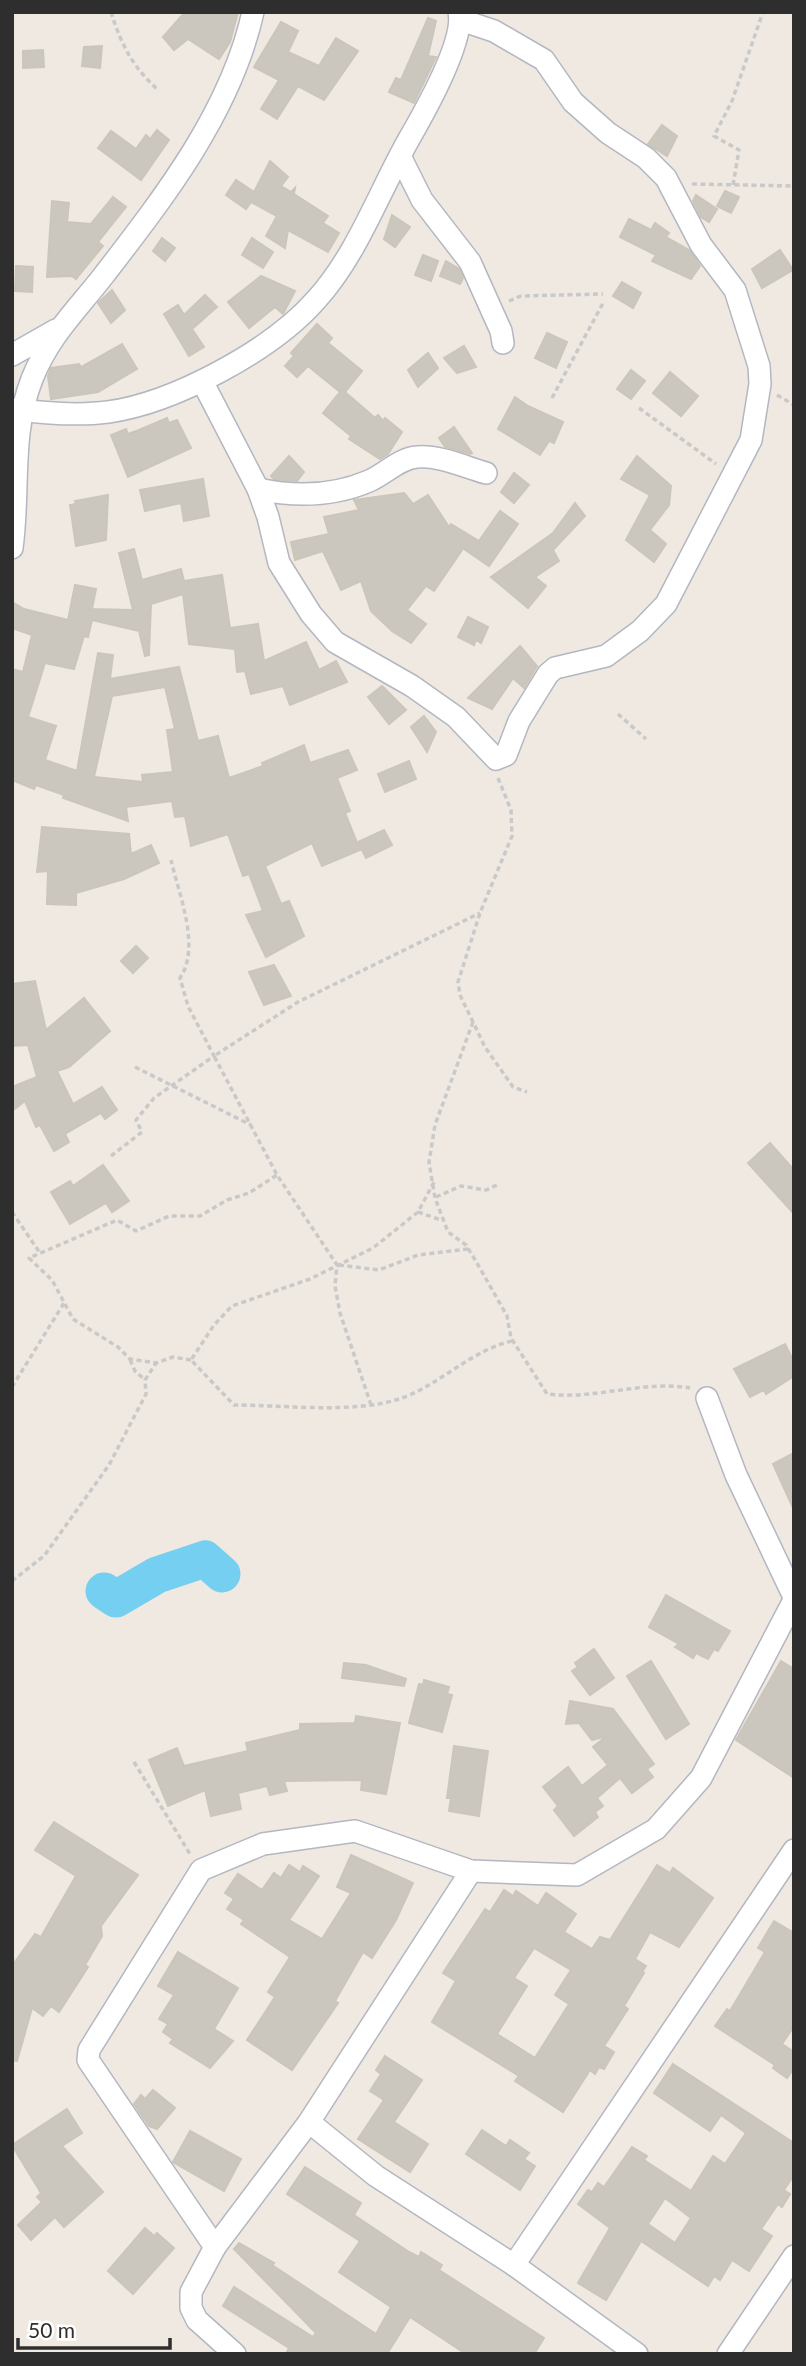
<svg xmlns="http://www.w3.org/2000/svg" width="806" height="2366" font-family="Lato,sans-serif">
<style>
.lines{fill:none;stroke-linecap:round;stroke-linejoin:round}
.river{stroke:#75cff0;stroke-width:37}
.building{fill:#cbc7bf;stroke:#cbc5ba;stroke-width:2;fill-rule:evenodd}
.street-casing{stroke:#b4b7c1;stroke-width:24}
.path{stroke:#c9c9c9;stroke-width:3.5;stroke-dasharray:5 3.5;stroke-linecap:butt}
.street{stroke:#fff;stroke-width:21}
</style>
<rect width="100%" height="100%" fill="#efe9e1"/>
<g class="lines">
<!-- river -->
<path class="river" d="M104 1591 116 1599 157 1575 205 1559 222 1574"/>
</g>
<!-- building -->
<g class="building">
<path d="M185 12H238L230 42 219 59 188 39 174 50 163 37Z"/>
<path d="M428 18 436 21 428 56 436 57 414 103 389 92 396 78 401 80Z"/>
<path d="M281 22 298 31 288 52 319 66 336 38 358 51 324 100 298 86 277 119 261 109 279 80 254 67Z"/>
<path d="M102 46 100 68 82 66 84 47Z"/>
<path d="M43 50 44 67 23 68V51Z"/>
<path d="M662 125 677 136 667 156 648 144Z"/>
<path d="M157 130 169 140 141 180 98 148 111 131 136 149 146 135 150 139Z"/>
<path d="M270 161 288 177 281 186 291 192 295 188 294 194 328 216 323 223 339 233 328 252 288 230 285 248 266 236 277 216 251 202 246 209 226 195 236 180 254 192Z"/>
<path d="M725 191 739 197 731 213 717 206Z"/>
<path d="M696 195 717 209 709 222 701 217 693 201Z"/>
<path d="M113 197 126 207 98 242 103 246 79 275 76 279 72 276 47 277 52 201 69 203 67 222 91 224Z"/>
<path d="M392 215 410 227 395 247 384 239Z"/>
<path d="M629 219 651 230 655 223 669 233 666 237 689 250 700 266 691 279 652 261 656 255 620 237Z"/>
<path d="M162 238 175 248 165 261 153 251Z"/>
<path d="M252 238 273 252 263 268 242 255Z"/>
<path d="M780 250 793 270 762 288 752 269Z"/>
<path d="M423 255 438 261 431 281 415 275Z"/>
<path d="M446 261 459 269 463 278 460 284 440 276Z"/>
<path d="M16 266 33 267 32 292 15 291Z"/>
<path d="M261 276 295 291 283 314 275 307 249 328 228 302Z"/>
<path d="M622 282 641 293 633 308 613 296Z"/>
<path d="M112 290 125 310 111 323 98 303Z"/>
<path d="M205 295 217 307 192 329 204 347 189 356 164 314 178 305 184 315Z"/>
<path d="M317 324 332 338 328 343 362 371 345 392 375 418 378 415 383 421 385 418 402 432 388 454 380 459 349 439 351 436 323 413 340 392 308 366 297 377 285 366 294 356 291 353Z"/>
<path d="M547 333 567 342 556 368 535 358Z"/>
<path d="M122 344 137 369 98 392 51 399 48 376 51 368 79 364 81 367Z"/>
<path d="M464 346 476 367 457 373 444 358Z"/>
<path d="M428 353 438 368 418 387 408 370Z"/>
<path d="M631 370 645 381 631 399 617 389Z"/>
<path d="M670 372 698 396 681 416 653 393Z"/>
<path d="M515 397 528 406 563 422 554 443 549 441 540 455 498 429Z"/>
<path d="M167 418 169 423 177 420 191 448 128 477 111 435 126 429 128 434 139 430Z"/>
<path d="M454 427 472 453 470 454 445 447 439 438Z"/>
<path d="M289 456 304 472 297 481 274 479 271 476Z"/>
<path d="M637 456 671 486 669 505 650 530 666 544 654 562 626 540 650 495 621 479Z"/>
<path d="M514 473 529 485 514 503 501 492Z"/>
<path d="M203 479 209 516 184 521 181 503 145 511 140 490Z"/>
<path d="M404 493 413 504 428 495 449 527 451 524 479 541 500 511 518 524 489 566 461 547 462 550 434 591 426 586 407 610 426 624 411 643 392 631 371 611 361 581 341 590 323 551 295 560 291 542 329 534 324 517 359 510 354 500Z"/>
<path d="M108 495 106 540 76 546 70 505 76 504 75 501Z"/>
<path d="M575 503 585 516 553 550 559 561 535 577 546 586 528 608 491 577 553 533Z"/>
<path d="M134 549 142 580 181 569 184 581 222 575 230 628 258 624 264 661 306 642 319 670 336 661 347 682 290 705 283 686 251 694 245 671 237 672 235 649 189 644 183 594 151 604 149 655 145 656 139 631 92 620 88 637 84 636 74 669 45 663 28 717 56 726 45 760 77 771 98 653 113 655 110 679 179 667 198 741 218 736 229 778 263 766 262 763 304 745 310 763 348 750 357 770 337 778 350 811 345 813 360 850 322 866 312 843 265 866 281 904 289 901 304 936 266 957 246 915 263 911 249 874 243 876 228 834 191 846 185 816 175 817 172 801 126 807 128 821 63 798 64 795 36 785 34 789 12 780V669L23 672 32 635 12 628V602L24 609 68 620 75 585 96 589 92 609 133 610 119 553ZM165 687 175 729 167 730 173 772 142 775 143 782 94 777 112 696Z"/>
<path d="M468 617 488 627 481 643 476 640 474 645 458 637Z"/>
<path d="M520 646 537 666 524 688 513 678 492 709 468 698Z"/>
<path d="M382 686 406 710 389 724 368 697Z"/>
<path d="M424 716 436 732 427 752 411 727Z"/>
<path d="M409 761 416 779 385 792 378 774Z"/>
<path d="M42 827 129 834 131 854 151 845 159 863 124 879 76 893V905L47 904 48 871 37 872Z"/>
<path d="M384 830 392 845 366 858 358 842Z"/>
<path d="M136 946 148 958 133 973 121 961Z"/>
<path d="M274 965 291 996 264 1005 249 972Z"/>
<path d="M35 981 46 1030 84 998 110 1031 69 1067 57 1071 73 1104 102 1087 117 1110 105 1119 101 1113 65 1134 69 1142 54 1151 40 1125 36 1127 25 1101 12 1111V1087L37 1077 28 1045 12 1046V984Z"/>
<path d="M770 1143 794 1170V1214L748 1163Z"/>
<path d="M103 1165 129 1201 112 1212 106 1203 70 1224 51 1192 70 1181 73 1186Z"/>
<path d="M785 1344 794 1362V1376L766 1394 764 1390 750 1397 734 1369Z"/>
<path d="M794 1453V1510L773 1464Z"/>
<path d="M666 1595 730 1631 718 1651 714 1649 708 1659 696 1653 693 1658 675 1647 679 1644 649 1627Z"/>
<path d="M594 1649 614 1678 590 1695 572 1671 578 1667 575 1663Z"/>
<path d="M651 1661 689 1724 666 1739 627 1676Z"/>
<path d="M781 1661 794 1669V1778L736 1740Z"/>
<path d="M344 1663 366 1665 406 1679 404 1686 342 1678Z"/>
<path d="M424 1680 449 1687 447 1694 452 1695 442 1732 409 1723 419 1684 423 1685Z"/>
<path d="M570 1701 613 1709 654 1764 647 1769 653 1777 632 1793 620 1778 597 1798 603 1806 595 1812 598 1817 574 1836 554 1810 558 1806 543 1787 568 1767 582 1786 608 1765 593 1747 607 1736 592 1740 579 1723 566 1724Z"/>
<path d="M356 1716 400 1723 386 1794 361 1790 362 1780 284 1781 287 1791 270 1795 267 1786 238 1793 241 1809 211 1816 205 1790 168 1806 149 1760 177 1748 184 1766 248 1751 246 1743 300 1730V1724L355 1723Z"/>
<path d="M454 1746 488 1751 479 1816 449 1811 451 1798H447Z"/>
<path d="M54 1822 138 1875 101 1926 102 1936 85 1965 88 1967 59 2012 51 2006 43 2016 32 2008 17 2061 12 2060V1966L35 1934 41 1937 76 1876 35 1850Z"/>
<path d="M351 1855 413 1883 396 1920 372 1958 363 1952 335 2001 338 2003 292 2070 247 2040 275 1997 268 1992 290 1957 241 1924 244 1920 227 1909 234 1899 225 1893 238 1874 262 1890 274 1873 281 1878 289 1865 300 1872 303 1866 319 1876 289 1920 322 1939 351 1893 337 1887Z"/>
<path d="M657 1865 670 1873 673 1868 713 1898 679 1947 650 1932 635 1959 646 1966 642 1972 644 1973 624 2006 628 2009 604 2046 614 2052 604 2069 599 2067 595 2074 590 2070 563 2112 515 2081 519 2076 432 2022 456 1981 443 1973 485 1909 490 1912 504 1890 513 1896 516 1891 538 1906 546 1893 576 1914 564 1932 592 1949 600 1937 610 1940ZM534 1948 571 1970 555 1995 569 2004 535 2058 497 2034 527 1986 514 1978Z"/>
<path d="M774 1921 794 1933V2026L782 2044 794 2052V2068L787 2078 773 2068 775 2065 715 2026 727 2009 730 2011 765 1952 758 1948Z"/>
<path d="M178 1952 238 1988 214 2029 233 2041 210 2068 170 2043 173 2039 163 2032 168 2024 159 2019 174 1995 158 1986Z"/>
<path d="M385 2056 422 2080 394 2122 428 2144 410 2172 358 2139 384 2100 370 2091 381 2074 376 2070Z"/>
<path d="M673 2064 794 2143V2175L784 2190 790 2194 782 2207 778 2204 761 2229 772 2236 749 2271 732 2260 720 2280 714 2276 708 2286 641 2241 606 2300 578 2283 610 2228 578 2204 588 2190 592 2192 598 2183 604 2187 632 2147 647 2156 644 2160 691 2191 713 2156 725 2164 746 2133 721 2115 710 2131 654 2093ZM665 2198 691 2218 675 2243 648 2224Z"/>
<path d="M153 2090 175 2108 157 2129 149 2126 134 2104 141 2095 145 2099Z"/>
<path d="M67 2109 82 2133 62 2146 103 2192 64 2227 55 2217 31 2240 18 2225 42 2202 37 2197 41 2193 12 2145Z"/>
<path d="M482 2130 506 2146 510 2140 529 2153 524 2159 535 2166 520 2190 466 2154Z"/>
<path d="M190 2131 241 2159 224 2191 173 2162Z"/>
<path d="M305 2167 361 2203 354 2215 409 2252 419 2257 421 2252 442 2265 439 2270 544 2338 534 2354H466L410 2317 387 2354H286L289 2348 223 2306 234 2287 313 2337 316 2333 234 2249 239 2243 274 2263 272 2265 376 2334 391 2307 339 2272 360 2241 287 2194Z"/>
<path d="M145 2228 154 2236 157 2233 174 2248 133 2294 108 2271Z"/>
</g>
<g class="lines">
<defs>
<g id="street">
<path d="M400 156 422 200 470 262 501 331 503 343"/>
<path d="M12 355 56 330"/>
<path d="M202 381 258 489 268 517 279 563 311 614 335 642 412 686 456 717 496 759 506 755 519 721 548 674 555 668 606 656 640 631 666 604 751 440 760 384 759 366 735 290 701 245 666 178 646 158 608 133 573 102 544 60 494 31 461 20"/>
<path d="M12 409C42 413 78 416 108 412 174 403 272 350 316 300 357 255 379 192 409 139 424 113 465 41 459 12"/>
<path d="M258 489C295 497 334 496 369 481 385 474 400 458 417 457 439 455 465 467 486 473"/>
<path d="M12 548C20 490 10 435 32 379 49 336 76 311 104 275 165 196 231 111 253 12"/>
<path d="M707 1398 736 1475 794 1597"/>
<path d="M309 2122 376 2176 514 2265 637 2354"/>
<path d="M215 2247 88 2060 89 2050 201 1870 263 1844 355 1831 471 1871 577 1875 656 1829 701 1778 794 1600"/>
<path d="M514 2265 794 1850"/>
<path d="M235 2354 197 2320 191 2308V2292L215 2247 309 2122 471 1871"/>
<path d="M728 2354 794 2256"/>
</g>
</defs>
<!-- street casing -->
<use href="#street" class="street-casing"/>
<!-- path -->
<g class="path">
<path d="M111 12C121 44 132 66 157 89"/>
<path d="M692 184 794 186"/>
<path d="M733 185 739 150 714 136 732 101 763 12"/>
<path d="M509 301 521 296 603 294"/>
<path d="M777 395 794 405"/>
<path d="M552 398 603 303"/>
<path d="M639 408 716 464"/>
<path d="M618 714 646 739"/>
<path d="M498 778 511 810 512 836 480 913 458 982 460 995 485 1047 513 1087 527 1092"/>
<path d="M473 1022 435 1125 429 1162 435 1198 448 1232 466 1245 477 1263 507 1316 511 1338 547 1394C595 1400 643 1380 690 1388"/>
<path d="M135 1067 251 1125"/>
<path d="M111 1156 142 1132 136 1120 154 1098 214 1056 188 1006 180 978C201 947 179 895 171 860"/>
<path d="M434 1182 418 1212 373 1248 310 1279 232 1306 214 1325 191 1360 234 1405C282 1405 354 1414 399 1399 439 1386 469 1351 512 1341"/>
<path d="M436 1197 461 1186 486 1190 497 1185"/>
<path d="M12 1212 40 1253"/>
<path d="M418 1212 441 1220"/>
<path d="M339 1265 379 1270 418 1255 468 1249"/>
<path d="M130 1360 135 1371 145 1380"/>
<path d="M191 1360 173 1357 156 1363 130 1359 118 1347 73 1319 52 1280 29 1258 117 1220 136 1231 169 1216H200L227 1200 249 1193 277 1175"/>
<path d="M12 1387 64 1303"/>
<path d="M371 1405 340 1313 335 1286 337 1265 277 1175 214 1056 298 1002 480 913"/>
<path d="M12 1581 44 1556 109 1465 146 1394 145 1380 156 1363"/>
<path d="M134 1762 190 1854"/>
</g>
<!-- street -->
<use href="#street" class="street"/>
</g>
<!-- border -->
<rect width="806" height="2366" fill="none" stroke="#2e2e2e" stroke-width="28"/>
<!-- scale -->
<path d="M18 2338v10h152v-10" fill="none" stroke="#2e2e2e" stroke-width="3.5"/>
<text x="28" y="2338" font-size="21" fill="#2e2e2e" stroke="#ffffff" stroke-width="5" paint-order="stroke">50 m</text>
</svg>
